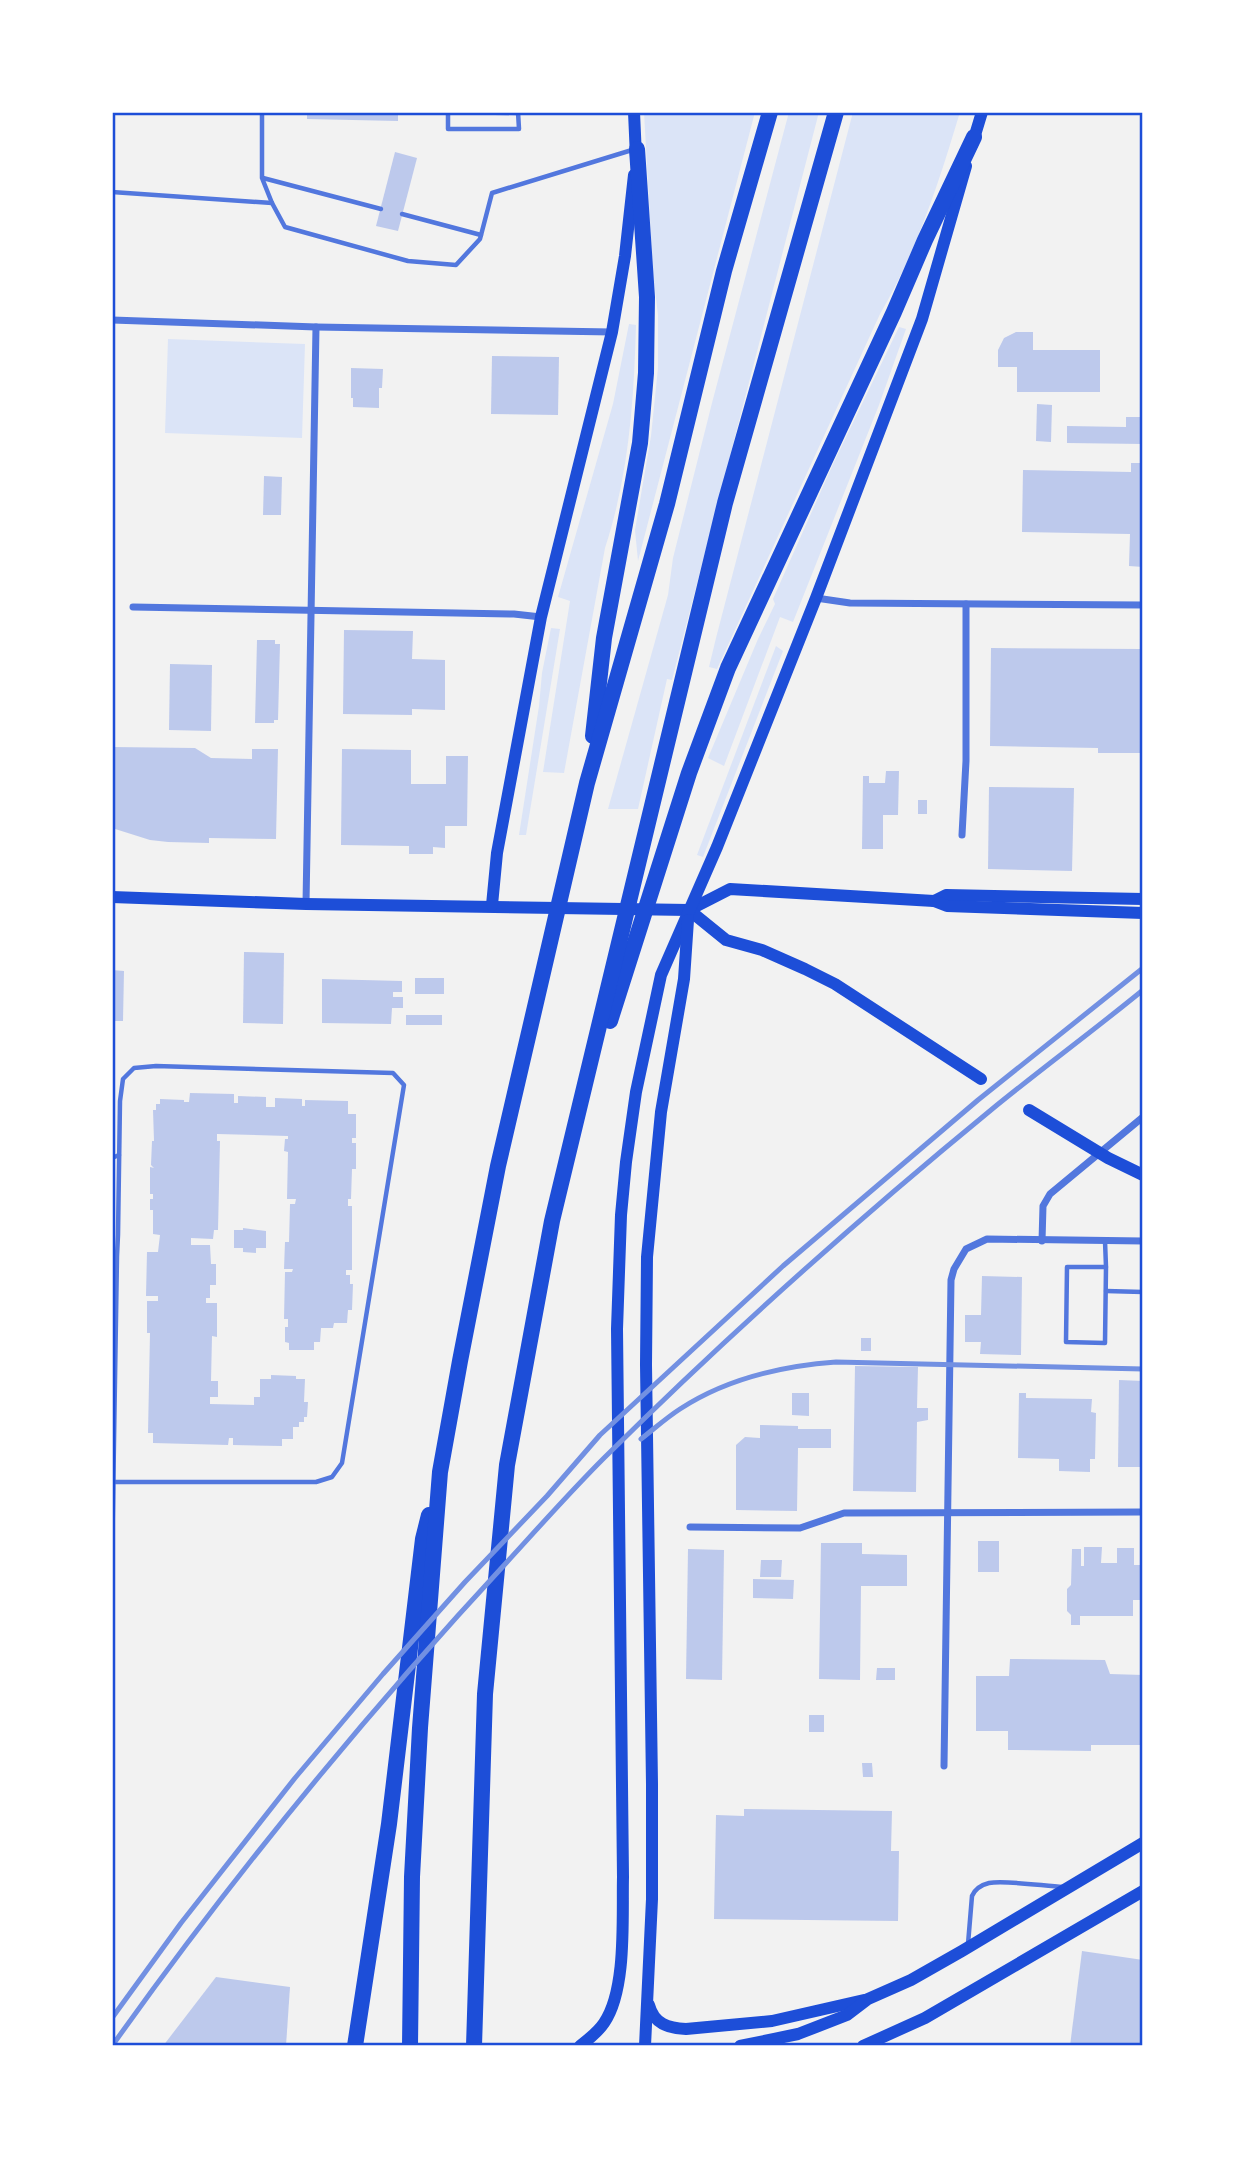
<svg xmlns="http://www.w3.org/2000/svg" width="1255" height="2158" font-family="Raleway,sans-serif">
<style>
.green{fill:#dbe4f7}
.building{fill:#bdc9ec}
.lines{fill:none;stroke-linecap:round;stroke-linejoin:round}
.service{stroke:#5277de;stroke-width:4.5}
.minor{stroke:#5277de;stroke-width:7}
.secondary{stroke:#1d4ed8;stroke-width:12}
.motorway{stroke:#1d4ed8;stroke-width:16}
.rail{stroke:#7290e2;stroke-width:5}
.neatline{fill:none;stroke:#1d4ed8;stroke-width:2.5}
</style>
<rect width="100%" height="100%" fill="#f2f2f2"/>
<!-- green -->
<g class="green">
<path d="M644 112H755L638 561 635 530 651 436 658 368V315L653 273Z"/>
<path d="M789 112H819L672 680 667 679 638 809H608L668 595 673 558 712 403Z"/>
<path d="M853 112H960C939 182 917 251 880 314L717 669 709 667 716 638Z"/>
<path d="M629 324 636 325C634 400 629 475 605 548L564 773 543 772 570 601 558 597 613 404Z"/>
<path d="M899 327 906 329 879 405 793 622 780 617 724 766 708 758 758 639 775 604 773 599 833 464Z"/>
<path d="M168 339 305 344 302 438 165 433Z"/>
<path d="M551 628 560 629 526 835H519L539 706 542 673Z"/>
<path d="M776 646 783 651 703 857 697 855Z"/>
</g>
<!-- building -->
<g class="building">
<path d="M307 112H398V121L307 119Z"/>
<path d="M395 152 417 158 398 231 376 226Z"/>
<path d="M1016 332H1033V350H1100V392H1017V367H998V350L1004 338Z"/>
<path d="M492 356 559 357 558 415 491 414Z"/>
<path d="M351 368 383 369 382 388H379V408L353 407V398H351Z"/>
<path d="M1037 404 1052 405 1051 442 1036 441Z"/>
<path d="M1126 417H1143V444L1067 443V426L1126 427Z"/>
<path d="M1131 463H1143V567L1129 566 1130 534 1022 532 1023 470 1131 472Z"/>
<path d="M264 476 282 477 281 515H263Z"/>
<path d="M344 630 413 631 412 659 445 660V710L412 709V715L343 714Z"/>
<path d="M257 640H275V644H280L278 720H274V723H255Z"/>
<path d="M991 648 1141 649 1140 753H1098V748L990 746Z"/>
<path d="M170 664 212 665 211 731 169 730Z"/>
<path d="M112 747 195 748 211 758 252 759V749H278L276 839 209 838V843L168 842 150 840 112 828Z"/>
<path d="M342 749 411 750V784H446V756H468L467 826H445V848L433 847V854H409V846L341 845Z"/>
<path d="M886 771H899L898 815H883V849H862L863 776H869V783H885Z"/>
<path d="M989 787 1074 788 1072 871 988 869Z"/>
<rect x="918" y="800" width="9" height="14"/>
<path d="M244 952 284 953 283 1024 243 1023Z"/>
<path d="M112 970 124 971 123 1021H112Z"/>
<rect x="415" y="978" width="29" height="16"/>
<path d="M322 979 402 981V992H393V997H403V1008H392L391 1024 322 1023Z"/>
<rect x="406" y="1015" width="36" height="10"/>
<path d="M190 1093 234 1094V1103H238V1096L266 1097V1107H275V1098L302 1099V1106H305V1100L348 1101V1114H356V1138H352V1143H356V1169H352L351 1199H348V1206H352V1270H346V1275H350V1284H353L352 1310H348L347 1323H334L333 1328H321L320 1342H314V1350H289V1343L285 1342V1327H288V1319H284L285 1272H292L293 1269H284L285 1242H289L290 1204H295L296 1199H287L288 1152 284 1151 285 1139H288V1136L217 1134V1141H220L218 1230H214L213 1239 191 1238V1245H210L211 1264H216V1285H210V1298H206V1303H217V1337L212 1336 211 1381H218V1397H210V1404L254 1405V1397H260V1379H271V1375L296 1376V1379H305L304 1402H308L307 1417H304V1422H299V1427H293V1439H282V1446L233 1445V1438H229L228 1445 153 1443V1433H148L150 1333H147V1301H158V1296H146L147 1252H158L160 1235 153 1234V1210H150V1199H153V1194H150V1167L154 1168 151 1165 152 1141H154L153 1110H156V1104H160V1099L184 1100V1102H189Z"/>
<path d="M243 1228 266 1231V1248H256V1253L243 1252V1248H234V1230H243Z"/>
<path d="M982 1276 1022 1277 1021 1355 980 1354 981 1342H965V1315H981Z"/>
<rect x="861" y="1338" width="10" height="13"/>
<path d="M855 1366 918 1367 917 1408H928V1420L917 1422 916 1492 853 1491Z"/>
<path d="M1119 1380 1143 1381V1467H1118Z"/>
<path d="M792 1393H809V1416L792 1415Z"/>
<path d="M1019 1393H1026V1398L1092 1399 1091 1412 1096 1413 1095 1459H1090V1472L1059 1471V1459L1018 1458Z"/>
<path d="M760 1425 798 1426V1429H831V1448H798L797 1511 736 1510V1445L745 1437 760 1438Z"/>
<rect x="978" y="1541" width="21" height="31"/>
<path d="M821 1543H862V1554L907 1555V1586H861L860 1680 819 1679Z"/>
<path d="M1084 1547H1102L1101 1563H1117V1548H1134V1565H1143V1600H1133V1616H1080V1625H1071V1615L1067 1611V1589L1071 1585 1072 1549H1081V1566H1084Z"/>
<path d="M688 1549 724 1550 722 1680 686 1679Z"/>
<path d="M761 1560H782L781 1577H760Z"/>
<path d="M753 1579 794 1580 793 1599 753 1598Z"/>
<path d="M1010 1659 1105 1660 1110 1674 1143 1675V1745H1091V1751L1008 1750V1731H976V1676H1009Z"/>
<path d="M877 1668H895V1680H876Z"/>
<rect x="809" y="1715" width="15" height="17"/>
<path d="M862 1763H872L873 1777H863Z"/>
<path d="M744 1809 892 1811 891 1851H899L898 1921 714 1919 716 1815 744 1816Z"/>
<path d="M1082 1951 1143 1960 1141 2046H1070Z"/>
<path d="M216 1977 290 1987 286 2046H163Z"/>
</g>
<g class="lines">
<!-- service -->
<g class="service">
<path d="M262 112V178L272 203 285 227 408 261 456 265 480 239 492 193 632 150"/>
<path d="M448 112V129H519L518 112"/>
<path d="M448 112 518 113"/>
<path d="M263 178 381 209"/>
<path d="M112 192 272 203"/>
<path d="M402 214 481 235"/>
<path d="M112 1158 119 1155"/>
<path d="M1105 1241 1106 1267"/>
<path d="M1067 1267H1106L1105 1343 1066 1342Z"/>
<path d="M1106 1291 1143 1292"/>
<path d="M112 1566 117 1256 118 1235 120 1101 123 1079 134 1068 156 1066 393 1073 404 1085 342 1463 332 1477 316 1482H113"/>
<path d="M968 1944 972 1896C975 1889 981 1885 989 1883 1006 1880 1044 1886 1063 1887"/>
</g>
<!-- minor -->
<g class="minor">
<path d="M112 320 316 327 612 332"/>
<path d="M816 598 850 603 1143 605"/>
<path d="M133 607 514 614 541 617"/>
<path d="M962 835 966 761V604"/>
<path d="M306 904 316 327"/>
<path d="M1042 1241 1043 1206 1050 1194 1143 1117"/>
<path d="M690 1527 800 1528 844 1513 1143 1512"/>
<path d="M944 1766 951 1280 954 1269 966 1249 987 1239 1143 1241"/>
</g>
<!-- secondary -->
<g class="secondary">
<path d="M634 112 636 157"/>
<path d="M972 145 982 112"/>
<path d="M112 897 306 904 689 910 730 889 934 901 946 895 1143 899"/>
<path d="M934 901 947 906 1143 913"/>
<path d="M492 905 497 853 541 617 612 332 625 256 634 175"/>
<path d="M689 910 726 940 762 950 805 969 835 984 981 1079"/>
<path d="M1029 1110 1108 1158 1143 1175"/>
<path d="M649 2005C654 2024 668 2028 686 2029L772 2021 864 2000"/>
<path d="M580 2046C589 2039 598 2032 604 2023 627 1990 622 1917 623 1877L617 1329 621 1215 626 1162 636 1092 661 975 717 847 816 598 922 319 966 166"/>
<path d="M645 2046 652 1899V1784L646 1365 647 1257 661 1112 684 979 688 920"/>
<path d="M740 2046 798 2034 847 2015 868 1999 911 1980 962 1951 1143 1843"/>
<path d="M863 2046 925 2018 1143 1891"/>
</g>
<!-- motorway -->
<g class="motorway">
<path d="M593 736 604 638 640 443 646 373 647 297 637 149"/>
<path d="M610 1021 689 773 728 668 894 312 925 240 974 137"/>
<path d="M355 2046 389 1824 423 1539 429 1515"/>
<path d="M410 2046 412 1877 420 1728 440 1472 460 1361 498 1166 587 783 667 504 724 271 770 112"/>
<path d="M474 2046 485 1694 507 1465 552 1221 725 503 836 112"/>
</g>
<!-- rail -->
<g class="rail">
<path d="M641 1439C654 1429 666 1418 680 1409 726 1379 781 1366 836 1362L1143 1369"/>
<path d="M112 2018 181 1923 295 1778 383 1674 465 1582 547 1496 600 1435 783 1266 978 1100 1143 968"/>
<path d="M112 2046C233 1876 365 1715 507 1562 539 1527 570 1492 604 1458 727 1336 857 1220 991 1110 1041 1069 1093 1031 1143 990"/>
</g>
</g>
<!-- border -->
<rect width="1255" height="2158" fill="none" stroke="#ffffff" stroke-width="228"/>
<rect x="114" y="114" width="1027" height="1930" class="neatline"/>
</svg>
